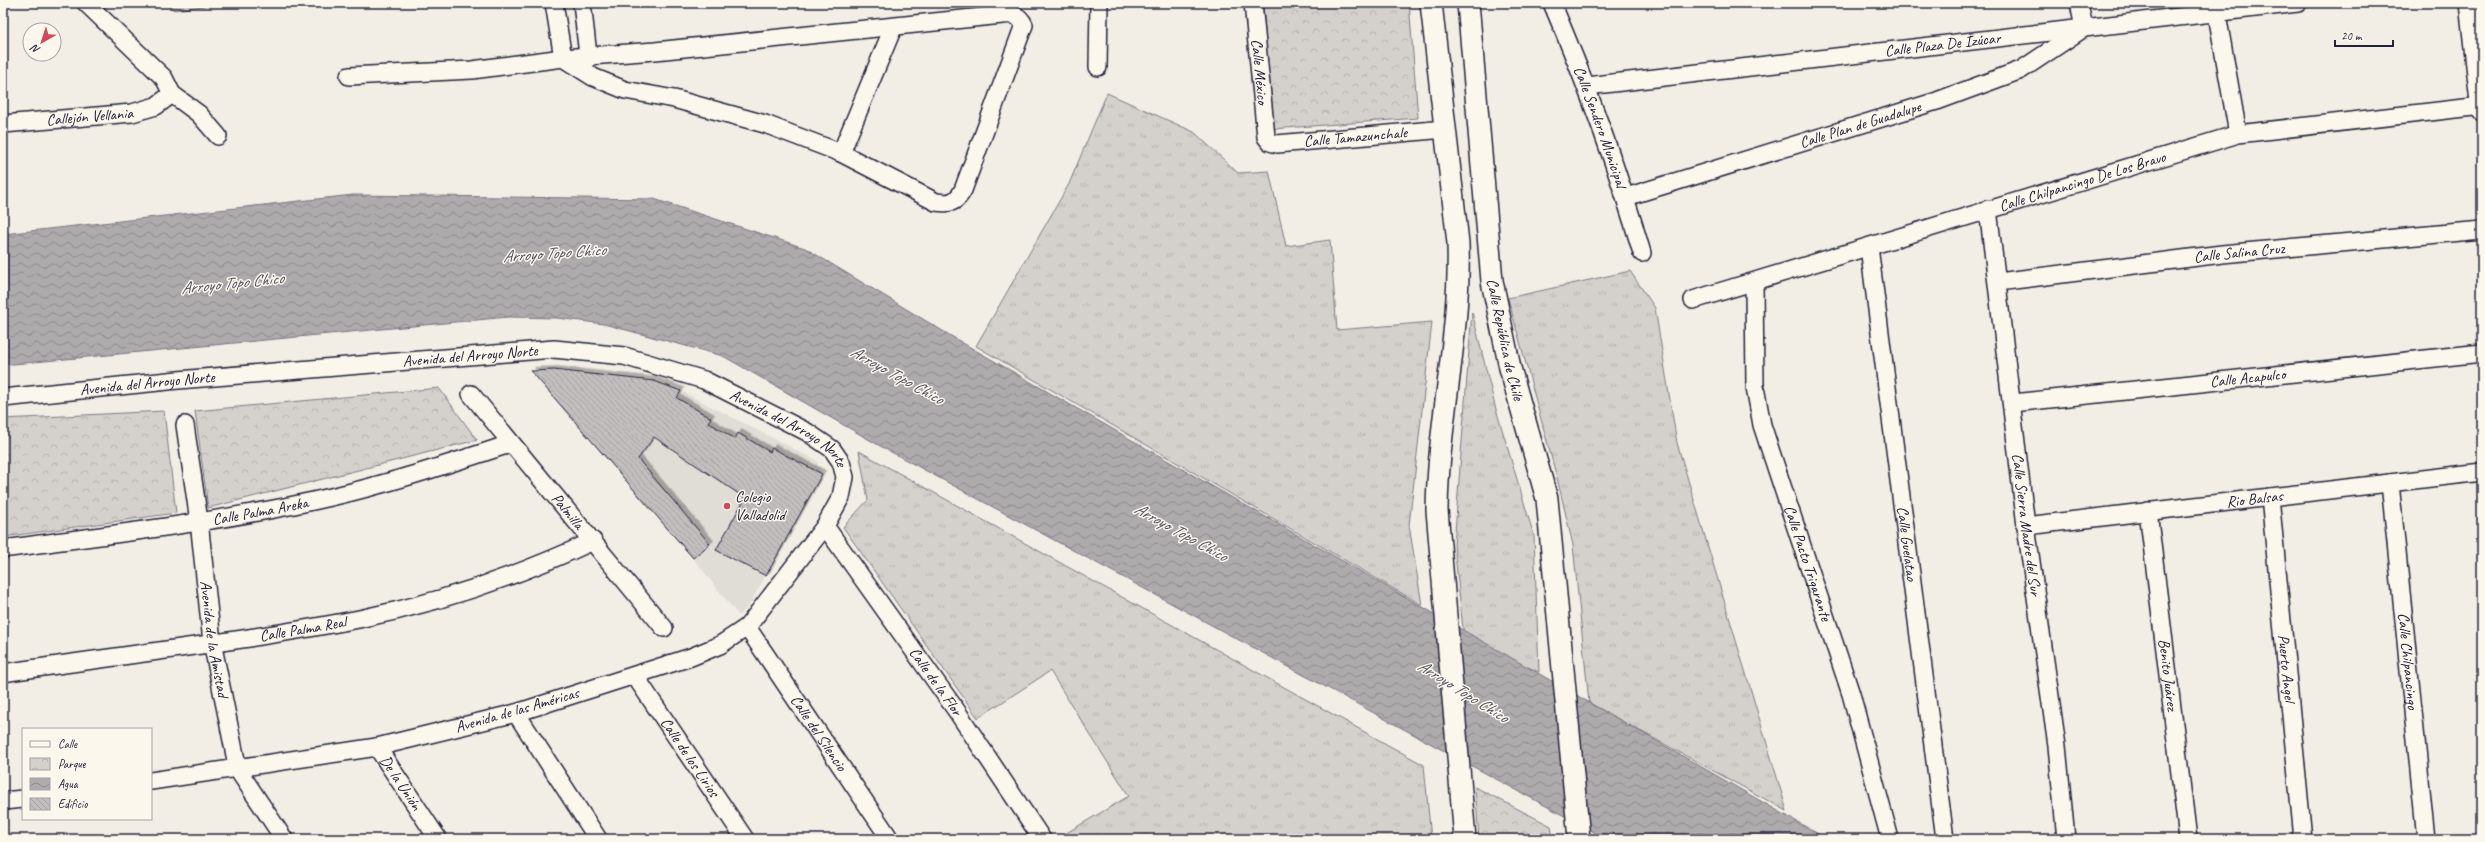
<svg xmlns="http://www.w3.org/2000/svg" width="2485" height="842" font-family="Caveat,sans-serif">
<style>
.built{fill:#e0dcd6}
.grass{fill:url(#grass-tufts);stroke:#7b7a84}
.park{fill:url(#park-crowns);stroke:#7b7a84}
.water{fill:url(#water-waves);stroke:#76747f}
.building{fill:url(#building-back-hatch);stroke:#22223b;filter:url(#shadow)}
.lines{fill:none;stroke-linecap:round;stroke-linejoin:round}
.minor-casing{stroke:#22223b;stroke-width:20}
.tertiary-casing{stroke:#22223b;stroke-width:24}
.minor{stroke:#fbf7ec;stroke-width:17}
.tertiary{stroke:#fbf7ec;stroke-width:21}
.poi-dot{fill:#d1495b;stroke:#fbf7ec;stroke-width:1.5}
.labels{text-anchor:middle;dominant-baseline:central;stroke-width:3;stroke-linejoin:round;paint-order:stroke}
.street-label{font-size:16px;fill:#22223b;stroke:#fbf7ec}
.poi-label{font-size:16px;fill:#22223b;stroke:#fbf7ec;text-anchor:start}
.water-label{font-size:17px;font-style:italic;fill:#535263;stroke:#fbf7ec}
</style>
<defs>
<pattern id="grass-tufts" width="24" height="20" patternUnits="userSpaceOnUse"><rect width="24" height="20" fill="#d4d1cc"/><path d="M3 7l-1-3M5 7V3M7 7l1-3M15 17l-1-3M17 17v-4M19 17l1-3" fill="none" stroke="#b6b3b0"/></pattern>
<pattern id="park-crowns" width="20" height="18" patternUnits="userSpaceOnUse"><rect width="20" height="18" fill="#d4d1cc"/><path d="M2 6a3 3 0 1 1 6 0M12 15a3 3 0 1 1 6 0" fill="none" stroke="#b6b3b0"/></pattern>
<pattern id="water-waves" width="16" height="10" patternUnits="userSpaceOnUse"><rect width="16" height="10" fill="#aeabad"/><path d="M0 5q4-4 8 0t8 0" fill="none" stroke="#8d8b8e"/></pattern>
<pattern id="building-back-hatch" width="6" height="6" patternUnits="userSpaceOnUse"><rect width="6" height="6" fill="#c2bebe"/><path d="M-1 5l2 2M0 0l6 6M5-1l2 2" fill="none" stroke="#a6a3a4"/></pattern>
<filter id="shadow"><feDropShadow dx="3.5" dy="-3.5" stdDeviation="0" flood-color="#0004"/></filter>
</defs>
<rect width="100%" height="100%" fill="#f2eee5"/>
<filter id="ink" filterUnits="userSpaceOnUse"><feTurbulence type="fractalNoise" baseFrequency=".025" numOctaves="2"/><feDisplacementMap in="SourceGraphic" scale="8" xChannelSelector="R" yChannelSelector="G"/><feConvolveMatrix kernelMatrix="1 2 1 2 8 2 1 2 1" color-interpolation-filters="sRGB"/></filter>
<g filter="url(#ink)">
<!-- built -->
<path class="built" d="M554 370 654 381 681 391 817 461 822 474 750 604 739 616 677 538 540 381 537 375Z"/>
<!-- grass -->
<g class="grass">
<path d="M166 3H227L174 10Z"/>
<path d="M1107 93 1194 132 1238 173 1269 171 1286 246 1330 240 1337 330 1432 322 1409 525 1422 605 976 346 1069 184Z"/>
<path d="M1630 271 1655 308 1677 443 1787 811 1589 703 1573 545 1557 478 1508 298Z"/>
<path d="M1472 312 1495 406 1534 536 1539 672 1464 638 1454 545Z"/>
<path d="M859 451 1424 765 1431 839H1066L1063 835 1129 796 1050 671 978 718 843 527 868 500Z"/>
</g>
<!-- park -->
<g class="park">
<path d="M1263 3H1409L1418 118 1272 129Z"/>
<path d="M439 388 477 440 208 508 195 411Z"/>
<path d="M164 411 176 513 3 537V419Z"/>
<path d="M1475 787 1551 826 1553 839H1479Z"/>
</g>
<!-- water -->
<path class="water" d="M353 195 654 199 805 248 961 342 1827 839H1607L882 447 723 356 604 324 557 318 508 317 3 365V234Z"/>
<!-- building -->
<path class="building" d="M554 370 654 381 681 391 677 398 711 418 708 422 735 439 738 433 770 452 772 448 822 474 766 576 716 550 745 498 654 437 638 459 710 544 693 558 531 371Z"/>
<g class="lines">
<defs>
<g id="minor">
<path d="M86 3 164 78 172 94 199 114 218 136"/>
<path d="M582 3 588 55 585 65"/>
<path id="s1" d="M1253 3 1266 137 1270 142 1277 144 1445 129"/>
<path id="s2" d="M1552 3C1587 85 1617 167 1642 253"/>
<path d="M2215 3 2238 134"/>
<path d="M1098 67 1099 3"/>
<path d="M349 76 472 70 563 58 655 51 1002 15C1012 14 1019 14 1024 25L963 190C956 203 950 204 936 202L841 153 765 124 674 99 625 90 593 77 563 58 554 3"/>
<path id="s3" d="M1587 86 2298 3"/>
<path id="s4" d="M3 124 132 113 156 106 172 94"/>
<path d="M841 153 893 28"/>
<path id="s5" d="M1626 197 1937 101 2021 70 2084 28 2079 3"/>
<path id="s6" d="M1988 209 2026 526 2057 746 2066 839"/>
<path id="s7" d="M1869 247 1945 839"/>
<path id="s8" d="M1754 282 1755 387 1762 425 1851 694 1890 839"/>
<path id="s9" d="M1998 282 2222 254 2482 230"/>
<path id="s10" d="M1693 300 2238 134 2482 106"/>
<path id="s11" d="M471 394 664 628"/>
<path id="s12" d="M3 398 178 380 554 349 624 356 704 380 807 432 832 449 841 462 845 477 841 497 825 526 747 627 720 645 691 657 516 713 377 747 151 781"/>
<path id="s13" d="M2013 403 2482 353"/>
<path id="s14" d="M185 425 199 521 212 642 238 770 284 839"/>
<path id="s15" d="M2390 483 2426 839"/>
<path id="s16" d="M2270 497 2303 839"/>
<path id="s17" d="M2148 511 2188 839"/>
<path id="s18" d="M825 526 956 710 1042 839"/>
<path id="s19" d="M2026 526 2482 472"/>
<path id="s20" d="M3 549C112 534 223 522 331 497 392 483 451 463 510 444"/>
<path id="s21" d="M747 627 890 839"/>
<path id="s22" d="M3 673C121 655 241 642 359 619 438 603 520 575 593 541"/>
<path id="s23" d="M635 676 745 839"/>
<path d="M516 713 598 839"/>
<path id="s24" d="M377 747 438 839"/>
<path d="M3 801 23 799"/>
</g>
<g id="tertiary">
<path d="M1431 3 1458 243C1461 333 1438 421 1437 510L1465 839"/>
<path id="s25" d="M1468 3 1492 281 1510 368 1547 499 1579 839"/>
<path d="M2470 3 2482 110"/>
</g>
</defs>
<!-- minor casing -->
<use href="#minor" class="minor-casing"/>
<!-- tertiary casing -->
<use href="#tertiary" class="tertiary-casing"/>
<!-- minor -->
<use href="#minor" class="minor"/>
<!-- tertiary -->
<use href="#tertiary" class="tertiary"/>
</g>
</g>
<!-- markers -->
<circle class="poi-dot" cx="727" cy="506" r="4"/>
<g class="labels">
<!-- street labels -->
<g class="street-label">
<text stroke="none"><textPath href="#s3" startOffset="358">Calle Plaza De Izúcar</textPath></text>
<text stroke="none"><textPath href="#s1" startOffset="69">Calle México</textPath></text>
<text stroke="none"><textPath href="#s4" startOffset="87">Callejón Vellania</textPath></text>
<text stroke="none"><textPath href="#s5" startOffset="245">Calle Plan de Guadalupe</textPath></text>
<text stroke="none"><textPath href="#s2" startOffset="133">Calle Sendero Municipal</textPath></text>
<text stroke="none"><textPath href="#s1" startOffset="227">Calle Tamazunchale</textPath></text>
<text stroke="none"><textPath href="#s10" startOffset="407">Calle Chilpancingo De Los Bravo</textPath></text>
<text stroke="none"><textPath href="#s9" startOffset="243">Calle Salina Cruz</textPath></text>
<text stroke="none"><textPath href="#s25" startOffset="339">Calle República de Chile</textPath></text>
<text stroke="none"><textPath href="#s12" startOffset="469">Avenida del Arroyo Norte</textPath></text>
<text stroke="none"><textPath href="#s13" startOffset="236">Calle Acapulco</textPath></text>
<text stroke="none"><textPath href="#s12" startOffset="145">Avenida del Arroyo Norte</textPath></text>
<text stroke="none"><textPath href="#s12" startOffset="805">Avenida del Arroyo Norte</textPath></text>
<text stroke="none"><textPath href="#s19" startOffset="230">Rio Balsas</textPath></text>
<text stroke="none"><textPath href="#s20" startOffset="260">Calle Palma Areka</textPath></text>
<text stroke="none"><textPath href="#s11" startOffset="152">Palmilla</textPath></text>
<text stroke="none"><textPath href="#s6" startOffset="318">Calle Sierra Madre del Sur</textPath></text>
<text stroke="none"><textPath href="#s7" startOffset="299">Calle Guelatao</textPath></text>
<text stroke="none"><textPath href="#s8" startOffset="289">Calle Pacto Trigarante</textPath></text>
<text stroke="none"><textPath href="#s22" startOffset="303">Calle Palma Real</textPath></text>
<text stroke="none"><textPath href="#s14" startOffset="216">Avenida de la Amistad</textPath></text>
<text stroke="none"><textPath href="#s15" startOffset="179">Calle Chilpancingo</textPath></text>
<text stroke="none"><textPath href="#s16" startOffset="172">Puerto Angel</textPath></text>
<text stroke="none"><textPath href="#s17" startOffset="165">Benito Juárez</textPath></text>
<text stroke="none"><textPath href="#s18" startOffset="191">Calle de la Flor</textPath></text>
<text transform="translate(517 710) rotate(-16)">Avenida de las Américas</text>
<text stroke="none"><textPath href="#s21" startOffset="128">Calle del Silencio</textPath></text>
<text stroke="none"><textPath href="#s23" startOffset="98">Calle de los Lirios</textPath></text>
<text stroke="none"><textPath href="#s24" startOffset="43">De la Unión</textPath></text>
</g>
<!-- poi labels -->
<g class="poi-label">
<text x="735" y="497">Colegio<tspan x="735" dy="18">Valladolid</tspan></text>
</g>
<!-- water labels -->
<g class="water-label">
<text transform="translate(554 253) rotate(-4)">Arroyo Topo Chico</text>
<text transform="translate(232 283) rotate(-6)">Arroyo Topo Chico</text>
<text transform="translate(897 375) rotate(29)">Arroyo Topo Chico</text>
<text transform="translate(1181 532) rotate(29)">Arroyo Topo Chico</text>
<text transform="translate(1463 691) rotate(32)">Arroyo Topo Chico</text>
</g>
</g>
<!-- margin -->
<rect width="2485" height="842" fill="none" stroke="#fbf7ec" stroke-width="16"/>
<rect x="8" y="8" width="2469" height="826" fill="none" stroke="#22223b" stroke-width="1.5" filter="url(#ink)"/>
<!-- legend -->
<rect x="22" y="728" width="130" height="92" fill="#fbf7ec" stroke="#a4a2a5"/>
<rect x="30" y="741" width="20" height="6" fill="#fbf7ec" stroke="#a4a2a5"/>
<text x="58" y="748" font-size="12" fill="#22223b">Calle</text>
<rect x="30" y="758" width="20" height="12" fill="url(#park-crowns)" stroke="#a4a2a5"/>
<text x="58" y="768" font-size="12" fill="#22223b">Parque</text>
<rect x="30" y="778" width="20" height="12" fill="url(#water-waves)" stroke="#a4a2a5"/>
<text x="58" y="788" font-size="12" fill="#22223b">Agua</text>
<rect x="30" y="798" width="20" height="12" fill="url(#building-back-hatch)" stroke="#a4a2a5"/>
<text x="58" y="808" font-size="12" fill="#22223b">Edificio</text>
<!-- north arrow -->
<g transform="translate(42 42) rotate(219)"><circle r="19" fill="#fbf7ec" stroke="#a4a2a5"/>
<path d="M0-3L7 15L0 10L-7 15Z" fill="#d1495b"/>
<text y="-6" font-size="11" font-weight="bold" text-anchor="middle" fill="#22223b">N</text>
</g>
<!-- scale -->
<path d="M2335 40v6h58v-6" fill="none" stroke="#22223b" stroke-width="2"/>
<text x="2341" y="40" font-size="12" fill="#22223b" stroke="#fbf7ec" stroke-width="3" paint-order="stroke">20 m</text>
</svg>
